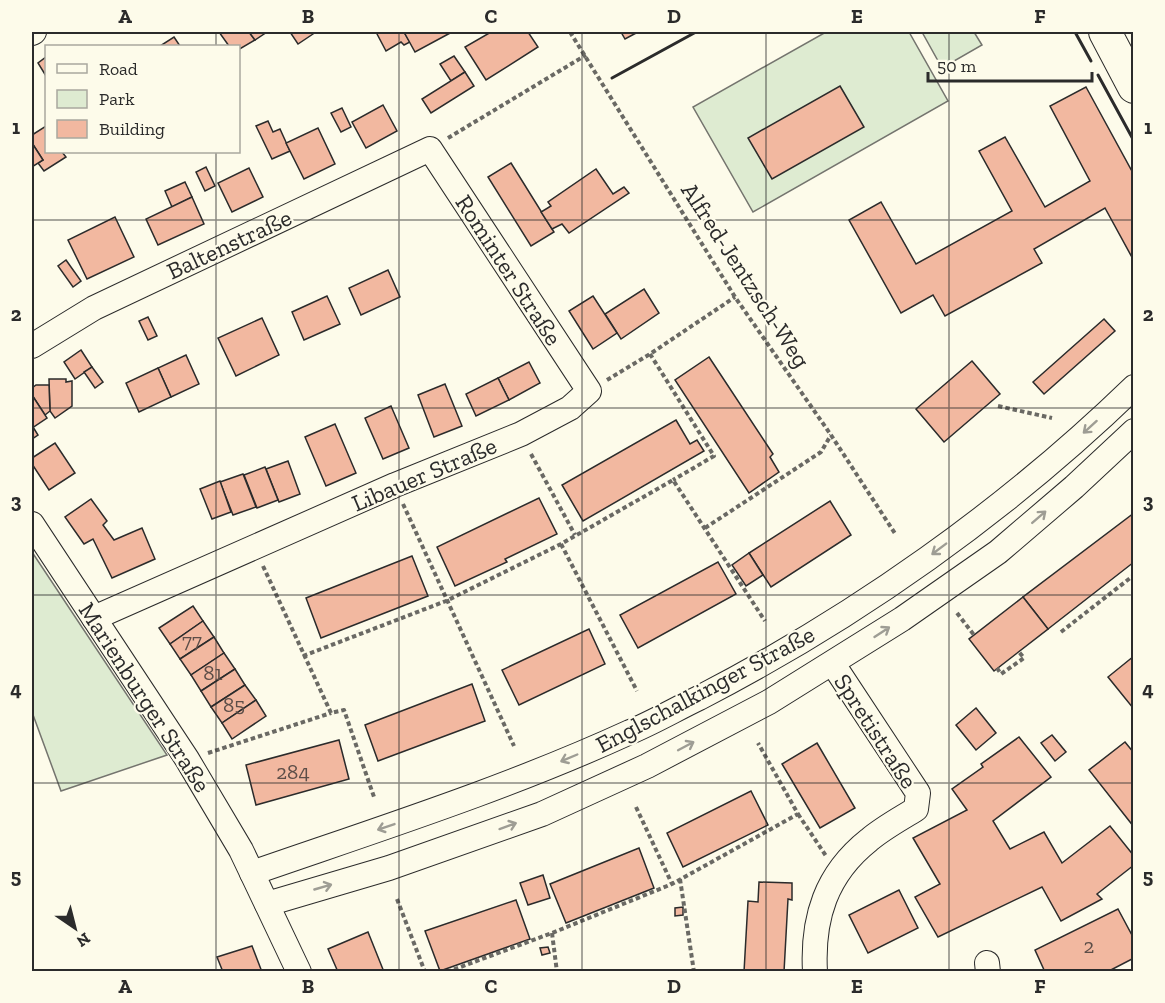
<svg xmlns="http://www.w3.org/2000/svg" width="1165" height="1003" font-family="'Zilla Slab',serif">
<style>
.green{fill:#deebd1;stroke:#74746e;stroke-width:1.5}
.building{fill:#f2b8a0;stroke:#2b2b2b;stroke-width:1.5}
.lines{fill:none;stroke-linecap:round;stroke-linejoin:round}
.minor-casing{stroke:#2b2b2b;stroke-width:26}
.major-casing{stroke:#2b2b2b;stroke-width:34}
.path{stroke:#6a6964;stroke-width:4;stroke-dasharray:4.5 3;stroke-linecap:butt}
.minor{stroke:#fdfbea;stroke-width:24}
.major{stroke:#fdfbea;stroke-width:32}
.wall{stroke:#2b2b2b;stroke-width:3}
.oneway{stroke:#9e9d94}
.grid{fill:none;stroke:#2b2b2b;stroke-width:1.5;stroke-opacity:0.55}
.labels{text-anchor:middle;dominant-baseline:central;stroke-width:4.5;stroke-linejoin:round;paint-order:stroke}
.number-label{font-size:21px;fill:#5d4e48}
.street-label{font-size:24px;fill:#2b2b2b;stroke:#fdfbea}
.neatline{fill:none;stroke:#2b2b2b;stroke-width:2}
.grid-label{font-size:20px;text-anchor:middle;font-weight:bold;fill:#2b2b2b}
</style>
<rect width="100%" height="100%" fill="#fdfbea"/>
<!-- green -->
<g class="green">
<path d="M826 32H909L948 101 753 212 693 107Z"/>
<path d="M922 32H974L982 45 942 68Z"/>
<path d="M32 552 167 755 61 791 32 712Z"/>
</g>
<!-- building -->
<g class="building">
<path d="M219 32H249L255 40 238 50V46H229Z"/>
<path d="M249 32H267L255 40Z"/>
<path d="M290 32H311L313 34 298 44Z"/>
<path d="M376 32H404L410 42 404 45 401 42 386 51Z"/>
<path d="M404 32H452L415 52Z"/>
<path d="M491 32H528L538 47 486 80 465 47Z"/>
<path d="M621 32H638L625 39Z"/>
<path d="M174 37 180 46H160Z"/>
<path d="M454 56 465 72 451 81 440 64Z"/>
<path d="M46 57V76L38 63Z"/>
<path d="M465 72 474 86 431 113 422 99Z"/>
<path d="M840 86 864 127 772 179 748 138Z"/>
<path d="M1086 87 1134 175V261L1105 208 1034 249 1042 263 945 316 933 295 901 313 849 220 881 202 916 264 1012 211 979 151 1005 137 1045 207 1090 181 1050 106Z"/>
<path d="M383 105 397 131 366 148 352 122Z"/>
<path d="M342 108 351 127 341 132 331 113Z"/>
<path d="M268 121 273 132 280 129 290 151 272 159 256 126Z"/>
<path d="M46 126V152H62L66 157 44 171 38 163 43 160 32 143V135Z"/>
<path d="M318 128 335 164 304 179 286 143Z"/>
<path d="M32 143 43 160 32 167Z"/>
<path d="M511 163 554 232 531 246 488 177Z"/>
<path d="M206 167 215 186 205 191 196 172Z"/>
<path d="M249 168 263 197 232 212 218 183Z"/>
<path d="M596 169 613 194 624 187 629 193 569 233 562 224 552 229 541 212 551 206 548 202Z"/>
<path d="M185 182 192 197 172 207 165 191Z"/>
<path d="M192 197 204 224 158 245 146 219Z"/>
<path d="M115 217 134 257 87 279 68 240Z"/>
<path d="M66 260 81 281 73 287 58 266Z"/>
<path d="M388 270 400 297 361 315 349 288Z"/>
<path d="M644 289 659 313 621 339 605 314Z"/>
<path d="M327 296 340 324 304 340 292 312Z"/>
<path d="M593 296 617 333 593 349 569 311Z"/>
<path d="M148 317 157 336 148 340 139 321Z"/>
<path d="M262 318 279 355 236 376 218 338Z"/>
<path d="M1104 319 1115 331 1044 394 1033 382Z"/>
<path d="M81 350 92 367 75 379 64 362Z"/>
<path d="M186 355 199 384 171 397 158 368Z"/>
<path d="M709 357 773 454 770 457 779 472 749 493 675 380Z"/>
<path d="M972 361 1000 394 944 442 916 409Z"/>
<path d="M529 362 540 383 509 400 498 378Z"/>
<path d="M92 367 103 382 95 388 84 372Z"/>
<path d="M158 368 171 397 139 412 126 383Z"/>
<path d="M498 378 509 400 476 416 466 394Z"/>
<path d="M49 379H66V382L72 381V406L55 418 50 411Z"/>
<path d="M445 384 462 426 434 437 418 395Z"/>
<path d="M36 385H49L50 411 45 415 32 395V388Z"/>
<path d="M32 395 47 418 32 428Z"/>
<path d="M391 406 409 448 383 459 365 418Z"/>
<path d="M676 420 690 444 697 440 704 451 583 521 562 485Z"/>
<path d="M335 424 356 473 326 486 305 437Z"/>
<path d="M33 427 38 435 32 439V428Z"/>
<path d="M55 443 75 473 49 490 32 464V458Z"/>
<path d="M288 461 300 494 279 502 266 469Z"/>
<path d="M265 467 278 500 257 508 244 475Z"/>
<path d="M243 474 256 507 233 515 220 482Z"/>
<path d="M220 481 231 512 212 519 200 489Z"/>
<path d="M539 498 557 534 505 559 507 562 455 586 437 547Z"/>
<path d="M91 499 107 521 103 525 114 540 142 528 155 559 112 578 93 539 84 544 65 517Z"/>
<path d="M830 501 851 535 771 587 749 553Z"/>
<path d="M1134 513V562L1048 629 1023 597Z"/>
<path d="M749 553 763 575 746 586 732 565Z"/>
<path d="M412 556 428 596 321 638 306 598Z"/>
<path d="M718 562 736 594 638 648 620 615Z"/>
<path d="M1023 597 1048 629 994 671 969 639Z"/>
<path d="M193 606 203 621 170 644 159 628Z"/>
<path d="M203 621 214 637 180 659 170 644Z"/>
<path d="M589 629 605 664 519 705 502 670Z"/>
<path d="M214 637 224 653 191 675 180 659Z"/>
<path d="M224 653 235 669 201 691 191 675Z"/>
<path d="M1134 656V707L1133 708 1108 677Z"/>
<path d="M235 669 245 685 211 707 201 691Z"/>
<path d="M472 684 485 721 378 761 365 725Z"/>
<path d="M245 685 256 700 222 723 211 707Z"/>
<path d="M256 700 266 716 232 739 222 723Z"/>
<path d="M976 708 996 733 976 750 956 725Z"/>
<path d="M1052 735 1066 752 1055 761 1041 743Z"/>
<path d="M1019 737 1051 777 993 821 1010 849 1044 832 1062 863 1110 826 1134 856V865L1097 894 1102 899 1061 921 1042 887 938 937 915 897 940 884 913 838 967 810 952 789 983 767 981 764Z"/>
<path d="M339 740 349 779 256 805 246 765Z"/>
<path d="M1125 742 1134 753V827L1089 770Z"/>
<path d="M817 743 855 808 820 828 782 764Z"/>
<path d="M751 791 768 825 683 867 667 833Z"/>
<path d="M639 848 654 888 566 923 550 884Z"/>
<path d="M543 875 550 898 528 905 520 883Z"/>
<path d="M759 882 792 883V900L788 899 784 972H744L748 901 758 902Z"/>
<path d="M899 890 918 928 868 953 849 915Z"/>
<path d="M516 900 530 939 440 971 425 931Z"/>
<path d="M683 907V915L675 916V908Z"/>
<path d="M1118 909 1134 939V958L1107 972H1045L1035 950Z"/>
<path d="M368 932 384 972H338L328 949Z"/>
<path d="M252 946 262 972H223L217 957Z"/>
<path d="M548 947 550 953 542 955 540 948Z"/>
</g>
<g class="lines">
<defs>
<g id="minor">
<path d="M32 33 34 32"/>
<path d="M32 346 94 308 430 149 589 391 570 408 521 434 395 485 94 618"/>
<path d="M32 524 187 759 241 850 299 972"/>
<path d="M252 873C379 829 508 788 630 732 654 722 676 709 699 698 856 617 1006 511 1134 387"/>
<path d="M267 904 389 868 542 814 647 766 769 702 902 619 998 552 1074 487 1134 431"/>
<path d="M987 963 988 972"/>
<path d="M815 972C812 918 826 874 869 840 883 828 900 819 916 809L918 793 833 664"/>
</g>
<path id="major" d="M1105 32 1134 87"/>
</defs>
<!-- minor casing -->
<use href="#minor" class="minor-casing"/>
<!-- major casing -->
<use href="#major" class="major-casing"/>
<!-- path -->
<g class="path">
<path d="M570 32 735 297 831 435 896 535"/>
<path d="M448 138 586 55"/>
<path d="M650 354 714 456 673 480"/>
<path d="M607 380 650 354 735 297"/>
<path d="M998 406 1052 418"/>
<path d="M531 454 575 535"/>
<path d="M403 504 514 746"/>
<path d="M705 528 821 452 831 435"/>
<path d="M561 544 637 691"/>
<path d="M263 566 331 713 344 710 374 797"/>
<path d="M957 613 974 635"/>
<path d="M1061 632 1134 575"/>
<path d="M303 656 446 601 561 544 673 480 765 621"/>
<path d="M997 668 1001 674 1024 658 1019 652"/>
<path d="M208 753 331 713"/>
<path d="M636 807 672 884"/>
<path d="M798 814 826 856"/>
<path d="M680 879 694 972"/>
<path d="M397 899 425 972"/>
<path d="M552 933 557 972"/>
<path d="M447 972 552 933 672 884 798 814 758 743"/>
</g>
<!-- minor -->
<use href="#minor" class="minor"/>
<!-- major -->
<use href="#major" class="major"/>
<!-- wall -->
<g class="wall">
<path d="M1075 32 1091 61"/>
<path d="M1098 75 1134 141"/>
<path d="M612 78 696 32"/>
</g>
</g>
<!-- one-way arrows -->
<defs><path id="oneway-shaft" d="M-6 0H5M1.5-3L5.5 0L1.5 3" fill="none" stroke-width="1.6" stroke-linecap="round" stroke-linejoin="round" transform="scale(1.5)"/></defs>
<g class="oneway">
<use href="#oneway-shaft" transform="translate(1090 427) rotate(138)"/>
<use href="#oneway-shaft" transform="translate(1039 517) rotate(-41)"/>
<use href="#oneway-shaft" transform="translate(939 549) rotate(143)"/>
<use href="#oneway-shaft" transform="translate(882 632) rotate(-33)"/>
<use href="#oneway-shaft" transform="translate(686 746) rotate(-28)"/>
<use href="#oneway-shaft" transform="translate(569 758) rotate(157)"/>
<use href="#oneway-shaft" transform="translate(508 826) rotate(-20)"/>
<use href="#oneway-shaft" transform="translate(386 827) rotate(161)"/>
<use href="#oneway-shaft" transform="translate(323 887) rotate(-16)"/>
</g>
<!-- grid -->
<path class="grid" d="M216 32V46M399 32V972M582 32V972M766 32V972M949 32V972M216 152V972M32 220H1134M32 408H1134M32 595H1134M32 783H1134"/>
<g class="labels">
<!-- number labels -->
<g class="number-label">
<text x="192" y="640">77</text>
<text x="213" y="672">81</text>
<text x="234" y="704">85</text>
<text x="293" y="771">284</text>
<text x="1089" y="945">2</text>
</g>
<!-- street labels -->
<g class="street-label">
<text transform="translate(229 244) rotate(-25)">Baltenstraße</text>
<text transform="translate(509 270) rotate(57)">Rominter Straße</text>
<text transform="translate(746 275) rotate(57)">Alfred-Jentzsch-Weg</text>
<text transform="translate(424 474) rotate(-23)">Libauer Straße</text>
<text transform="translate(705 689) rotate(-28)">Englschalkinger Straße</text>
<text transform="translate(145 697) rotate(57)">Marienburger Straße</text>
<text transform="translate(876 731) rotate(57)">Spretistraße</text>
</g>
</g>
<!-- border -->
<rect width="1165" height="1003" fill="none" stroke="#fdfbea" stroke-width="66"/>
<!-- legend -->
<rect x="45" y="45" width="195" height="108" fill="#fdfbea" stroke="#a9a89e" stroke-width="1.5"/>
<rect x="57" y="64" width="30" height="9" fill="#fdfbea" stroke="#a9a89e" stroke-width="1.5"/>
<text x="99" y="75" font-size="18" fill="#2b2b2b">Road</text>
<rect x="57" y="90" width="30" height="18" fill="#deebd1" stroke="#a9a89e" stroke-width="1.5"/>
<text x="99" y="105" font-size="18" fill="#2b2b2b">Park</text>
<rect x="57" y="120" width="30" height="18" fill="#f2b8a0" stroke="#a9a89e" stroke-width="1.5"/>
<text x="99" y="135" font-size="18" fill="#2b2b2b">Building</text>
<!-- north arrow -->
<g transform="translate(75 928) rotate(145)" stroke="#fdfbea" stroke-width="4.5" paint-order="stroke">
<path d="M0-4.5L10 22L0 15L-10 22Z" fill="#2b2b2b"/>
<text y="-9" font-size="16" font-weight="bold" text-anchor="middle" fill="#2b2b2b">N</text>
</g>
<!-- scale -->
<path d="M928 72v9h164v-9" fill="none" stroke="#2b2b2b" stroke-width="3"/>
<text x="937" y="72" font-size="18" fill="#2b2b2b" stroke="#fdfbea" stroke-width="4.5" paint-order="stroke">50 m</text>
<rect x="33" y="33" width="1099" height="937" class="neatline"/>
<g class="grid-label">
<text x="125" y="23">A</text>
<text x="308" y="23">B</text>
<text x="491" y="23">C</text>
<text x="674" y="23">D</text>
<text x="857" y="23">E</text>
<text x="1040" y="23">F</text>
<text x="16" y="134">1</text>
<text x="1148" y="134">1</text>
<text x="16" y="321">2</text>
<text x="1148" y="321">2</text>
<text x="16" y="508">3</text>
<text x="1148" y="508">3</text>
<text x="16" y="696">4</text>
<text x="1148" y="696">4</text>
<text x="16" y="883">5</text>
<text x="1148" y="883">5</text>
<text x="125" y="993">A</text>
<text x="308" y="993">B</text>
<text x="491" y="993">C</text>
<text x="674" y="993">D</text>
<text x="857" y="993">E</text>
<text x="1040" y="993">F</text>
</g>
</svg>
